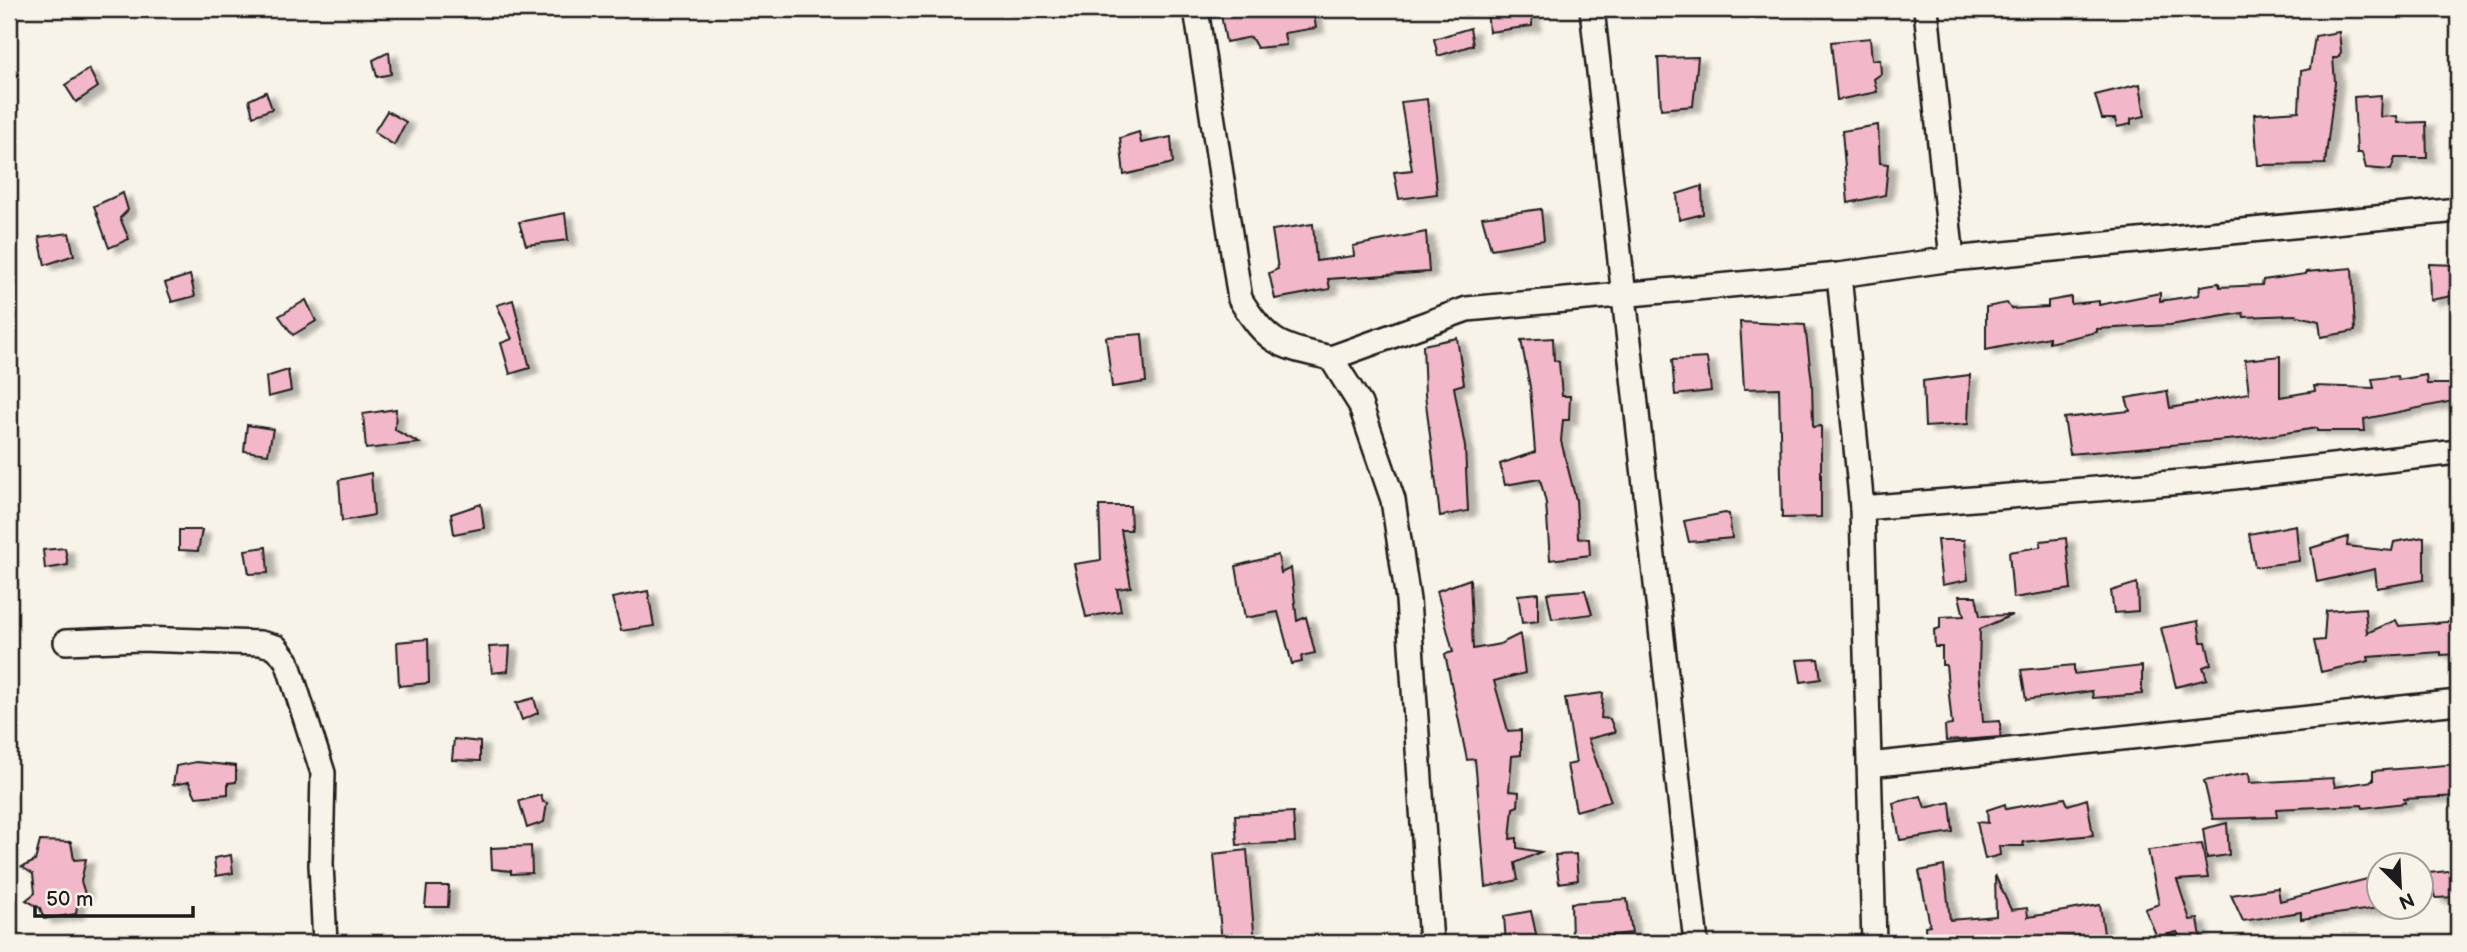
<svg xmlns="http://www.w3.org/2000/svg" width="2467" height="952" font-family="'Balsamiq Sans',sans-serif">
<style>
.building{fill:#f2b8c9;stroke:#1c1c1c;stroke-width:2;filter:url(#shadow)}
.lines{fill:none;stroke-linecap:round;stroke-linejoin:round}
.street-casing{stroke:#1c1c1c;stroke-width:28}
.street{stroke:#f7f3e8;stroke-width:23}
</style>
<defs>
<filter id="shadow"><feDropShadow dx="8" dy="4.5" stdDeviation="2" flood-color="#0004"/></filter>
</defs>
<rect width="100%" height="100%" fill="#f7f3e8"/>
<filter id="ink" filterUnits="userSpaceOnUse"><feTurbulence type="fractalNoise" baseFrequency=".0143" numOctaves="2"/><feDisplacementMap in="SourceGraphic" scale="14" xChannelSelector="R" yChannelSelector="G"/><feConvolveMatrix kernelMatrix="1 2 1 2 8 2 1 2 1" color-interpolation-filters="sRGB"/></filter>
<g filter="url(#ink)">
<!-- building -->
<g class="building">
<path d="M1220 9H1313L1316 28 1284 33 1286 45 1257 48 1251 37 1226 42Z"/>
<path d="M1487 9 1532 11V26L1489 32Z"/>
<path d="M1470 28 1473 45 1438 56 1434 39Z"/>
<path d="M2339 32 2341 52 2338 58H2333L2335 82 2325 164 2258 165 2254 114 2299 111 2301 71 2310 69 2315 36Z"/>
<path d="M1870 38 1872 60H1880L1881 74 1874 79 1877 92 1837 100 1831 42Z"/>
<path d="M389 52 391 74 377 77 373 60Z"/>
<path d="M1698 57 1693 106 1661 109 1658 58Z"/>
<path d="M89 69 98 87 76 102 65 85Z"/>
<path d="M2140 84 2145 116 2131 119V124L2117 127 2115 119H2102L2095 95Z"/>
<path d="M266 92 272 109 253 116 249 100Z"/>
<path d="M2381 95 2380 117 2397 116 2398 123 2426 122 2427 158H2395L2391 170 2366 168 2362 153H2357L2354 97Z"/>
<path d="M1427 99 1437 194 1399 199 1394 172 1412 170 1401 102Z"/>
<path d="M387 111 406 122 394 145 374 132Z"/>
<path d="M1878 125 1880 163 1888 164 1885 195 1848 203 1842 131Z"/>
<path d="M1139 132 1141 143 1171 137 1173 163 1124 175 1120 138Z"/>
<path d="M1702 186 1703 214 1679 220 1677 194Z"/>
<path d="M123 193 128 210 120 218 129 239 109 248 94 206Z"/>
<path d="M1541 209 1544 240 1491 249 1482 217Z"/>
<path d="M565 213 568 240 526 245 519 222Z"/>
<path d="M1313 224 1316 261 1354 256 1353 246 1426 232 1429 272 1328 279 1330 289 1275 299 1269 273 1278 269 1272 230Z"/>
<path d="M69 233 74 255 45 265 39 237Z"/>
<path d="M2429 264 2458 265V295L2430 300Z"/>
<path d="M2352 268 2355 331 2321 337 2319 321 2295 315 2244 317 2243 313 2170 325 2097 329V332L2049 343V337L1986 350V307L2007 303 2011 309 2048 307V301L2071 297V304L2099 301V305L2160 293V301L2199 295 2200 286 2219 283 2220 287 2262 285 2263 280 2306 274V272Z"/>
<path d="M190 275 195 296 172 302 165 283Z"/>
<path d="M306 300 316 321 293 335 279 316Z"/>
<path d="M513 300 530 368 510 374 501 343 512 339 497 305Z"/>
<path d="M1740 322 1805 325 1812 383 1813 427 1821 426V517L1782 518 1779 388 1744 389Z"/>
<path d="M1142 334 1146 382 1112 387 1106 337Z"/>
<path d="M1457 338 1464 384 1454 387 1465 447 1468 511 1440 516 1425 395 1423 345Z"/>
<path d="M1553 338 1554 360 1559 362 1562 396H1570L1569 420H1563L1561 441 1576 500 1578 538 1589 539 1590 555 1550 560 1546 503 1540 479 1505 485 1500 464 1535 452 1530 387 1521 340Z"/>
<path d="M2280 356V397L2315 391 2314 386 2374 388 2372 379 2397 376 2398 380 2426 375 2427 384H2458V400L2364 419 2365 431H2317V428L2260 437 2070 454 2064 418 2130 411 2126 398 2167 391 2170 408 2249 393 2245 360Z"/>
<path d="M1707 358 1711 391 1675 395 1672 360Z"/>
<path d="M288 370 291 391 268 397 266 377Z"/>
<path d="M1970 375 1968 424 1925 427 1923 381Z"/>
<path d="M396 409 395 430 419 443 366 449 363 414Z"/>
<path d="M247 425 273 429 268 454 244 451Z"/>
<path d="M371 473 374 515 342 521 339 480Z"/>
<path d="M481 504 484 528 454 534 451 514Z"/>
<path d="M1099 506H1130L1131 530H1121L1131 587 1117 589 1121 611 1086 617 1074 564 1101 560Z"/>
<path d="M1725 513 1729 514 1732 538 1689 542 1684 521Z"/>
<path d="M2296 525 2299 561 2255 567 2249 534Z"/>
<path d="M179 530H202L198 551 179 550Z"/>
<path d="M2348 537 2347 546 2392 551 2394 542 2424 537V580L2377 588 2375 569 2317 582 2311 548Z"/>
<path d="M2066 538 2071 589 2013 598 2009 552 2040 547 2041 541Z"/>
<path d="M1937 540H1964L1968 580 1942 585Z"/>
<path d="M266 547 268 573 249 574 245 550Z"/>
<path d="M65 548 68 565 45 569 43 550Z"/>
<path d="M1278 555 1281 573 1291 568 1297 621 1306 617 1315 653 1301 656 1302 662 1292 664 1278 612 1245 618 1236 566Z"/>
<path d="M1470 579 1473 649 1500 644 1520 634 1525 673 1494 681 1508 731 1521 730V755L1512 756 1509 791 1519 792 1518 806 1513 808 1510 839 1517 838V848L1541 852 1515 863 1518 880 1486 887 1475 759 1467 760 1445 654 1453 652 1437 591Z"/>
<path d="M2137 583 2138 611 2114 613 2111 591Z"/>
<path d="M1585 590 1592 614 1552 619 1547 593Z"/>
<path d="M648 591 654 626 621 631 612 598Z"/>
<path d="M1538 593V621L1522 623 1518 595Z"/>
<path d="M1959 596H1976L1980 616 2012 615 1980 629 1979 669 1983 722 2000 721 2001 737 1946 741 1945 726 1952 725 1946 665H1942V647H1935L1934 630 1940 628V617L1964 616Z"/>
<path d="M2365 608 2367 633 2396 620 2399 626 2458 621V654L2441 655V652L2368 657 2369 661 2321 672 2314 641 2324 640 2326 611Z"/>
<path d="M2198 621 2201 642H2206L2211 664 2203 667 2207 679 2176 687 2161 628Z"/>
<path d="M428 639 429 683 399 686 397 642Z"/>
<path d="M510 646 508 671 492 673 489 647Z"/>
<path d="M1818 659 1821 679 1801 682 1797 660Z"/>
<path d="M2074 665V674L2142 666V694L2093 698 2092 691 2026 700 2021 670Z"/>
<path d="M1603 693 1601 718 1610 719 1615 732 1588 739 1611 801 1576 811 1567 765 1576 763 1565 698Z"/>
<path d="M534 698 538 713 522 720 516 703Z"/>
<path d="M454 739 480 742V761L452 760Z"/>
<path d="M196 762 236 766V782L228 783V794L196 797 189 782 173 785 176 766Z"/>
<path d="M2458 764V796L2404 799 2405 803 2363 808 2362 805 2276 809 2277 817 2213 819 2204 781 2249 773 2250 783 2333 778 2335 787 2373 781V771Z"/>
<path d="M541 795 543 802 547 803 544 822 527 828 519 801Z"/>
<path d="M1921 796 1925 808 1950 802 1953 832 1900 840 1893 803Z"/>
<path d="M2065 798 2068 805 2087 799 2093 835 2023 842 2024 846H1999L2000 855 1985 859 1977 822 1988 823 1987 810 2005 804 2006 809Z"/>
<path d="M1293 812 1295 842 1237 845 1235 815Z"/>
<path d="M2227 823 2229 855 2207 858 2203 829Z"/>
<path d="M40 841 71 842 74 860 86 859 81 881 85 894 78 898 76 914 44 919 40 908 26 900 35 893 33 874 22 867 35 861Z"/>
<path d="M2202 844 2208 878 2177 880 2190 920 2198 919 2201 937 2186 943H2183L2177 932 2157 937 2145 909 2159 904 2148 850Z"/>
<path d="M531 846 532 873 511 874V871L492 869 491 848Z"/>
<path d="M1247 850 1255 943H1222L1214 854Z"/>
<path d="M1576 854 1578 880 1559 883 1555 855Z"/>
<path d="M231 855 233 873 216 876 214 858Z"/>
<path d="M1944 866 1950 920 1996 916 1995 875 2011 910 2027 908 2028 917 2100 905 2104 934 2005 943H1926L1925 926 1930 925 1919 871Z"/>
<path d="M2458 870V897L2435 898 2429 873Z"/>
<path d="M2379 876V908L2301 919V912L2243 921 2231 895 2278 888 2280 901Z"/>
<path d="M427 886H449L448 907H425Z"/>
<path d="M1627 899 1632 933 1572 939 1571 903Z"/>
<path d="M1531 911 1538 943H1506L1504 916Z"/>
</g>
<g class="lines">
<defs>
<g id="street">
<path d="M1196 9 1240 299C1269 346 1280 346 1331 358"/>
<path d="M1592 9 1696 943"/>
<path d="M1952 259 2458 210"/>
<path d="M1839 275 1862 508 1874 943"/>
<path d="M1862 508 2207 480 2458 452"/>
<path d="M66 642 140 639 260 643 276 647 287 661 323 773 321 864 325 943"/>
<path d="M1869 765 2458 702"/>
<path d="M1431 943 1408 600 1393 500 1360 404 1331 358 1467 309 1839 275 1952 259 1926 9"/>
</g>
</defs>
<!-- street casing -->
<use href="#street" class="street-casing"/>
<!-- street -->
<use href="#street" class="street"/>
</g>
</g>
<!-- margin -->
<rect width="2467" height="952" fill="none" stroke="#f7f3e8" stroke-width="35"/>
<rect x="18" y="18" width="2432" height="917" fill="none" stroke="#1c1c1c" stroke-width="2.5" filter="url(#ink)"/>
<!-- north arrow -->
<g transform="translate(2400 886) rotate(156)"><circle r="33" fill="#f7f3e8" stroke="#9f9d96" stroke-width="2"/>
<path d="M0-5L12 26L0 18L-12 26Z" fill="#1c1c1c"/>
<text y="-10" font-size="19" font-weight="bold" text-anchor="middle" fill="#1c1c1c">N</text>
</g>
<!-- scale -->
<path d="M35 906v10h158v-10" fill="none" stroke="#1c1c1c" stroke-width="3.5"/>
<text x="46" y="906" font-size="21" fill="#1c1c1c" stroke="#f7f3e8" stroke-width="5" paint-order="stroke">50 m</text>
</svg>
